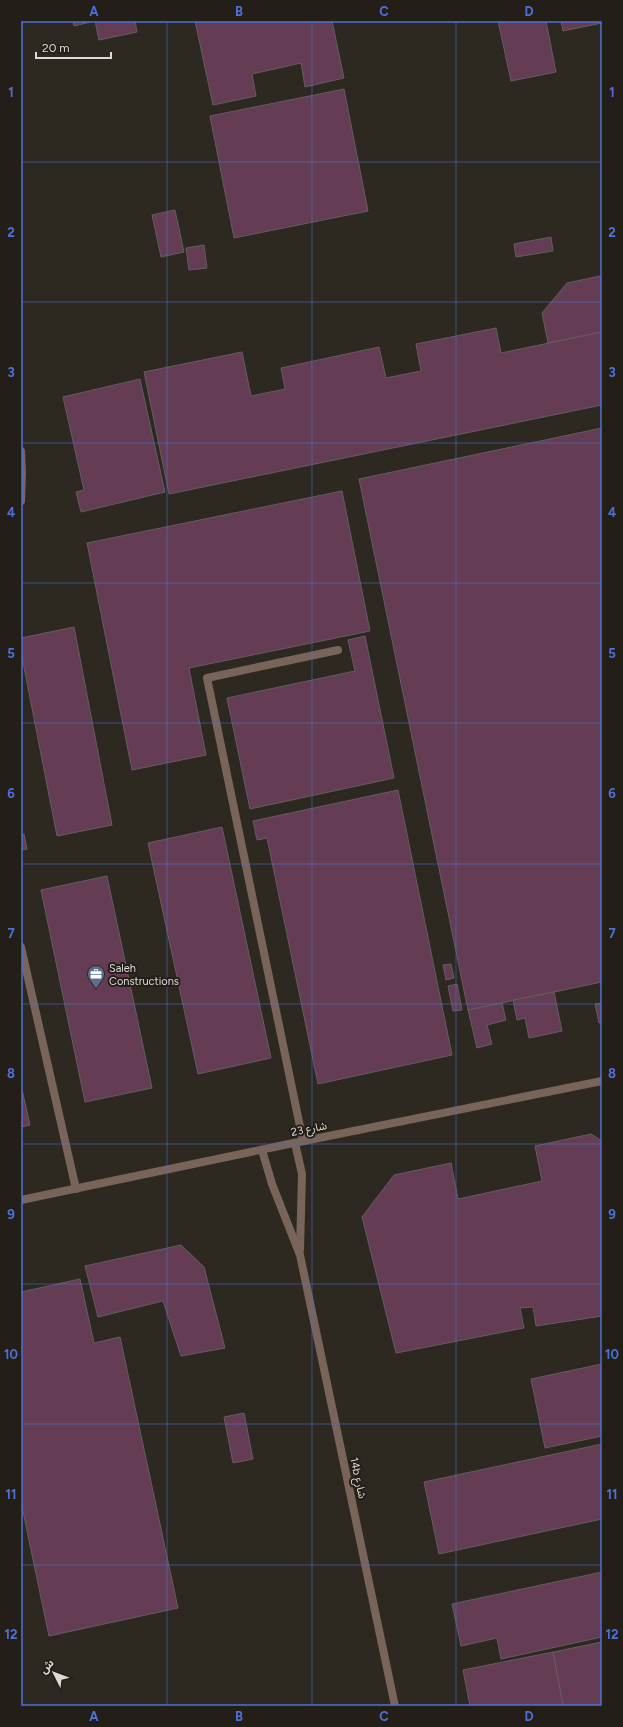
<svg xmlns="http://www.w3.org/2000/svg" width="623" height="1727" font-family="Figtree,'Noto Sans Arabic',sans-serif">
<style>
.building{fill:#643d55;stroke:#665c61}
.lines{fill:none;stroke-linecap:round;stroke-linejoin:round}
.service{stroke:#78645a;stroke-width:8}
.minor{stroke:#78645a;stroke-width:8}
.grid{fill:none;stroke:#4d71d8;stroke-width:1;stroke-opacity:0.55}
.labels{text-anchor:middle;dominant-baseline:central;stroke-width:4;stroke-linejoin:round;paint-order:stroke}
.poi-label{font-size:11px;fill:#dedbd6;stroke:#231f18;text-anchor:start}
.street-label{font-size:11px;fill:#dedbd6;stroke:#231f18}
.neatline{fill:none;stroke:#4d71d8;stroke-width:1.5}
.grid-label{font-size:13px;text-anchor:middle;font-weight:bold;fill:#4d71d8}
</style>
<rect width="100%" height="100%" fill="#2d2921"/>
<!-- building -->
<g class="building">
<path d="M73 21H90V22L74 26Z"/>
<path d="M95 21H135L137 32 99 40Z"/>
<path d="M195 21H332L344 78 305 87 301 63 252 74 256 96 213 105Z"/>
<path d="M498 21H546L556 72 511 81Z"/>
<path d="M561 21H602V23L563 31Z"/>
<path d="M344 89 368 211 234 238 210 116Z"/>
<path d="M175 210 184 252 161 257 152 215Z"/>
<path d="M551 237 553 251 516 257 514 244Z"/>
<path d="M204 245 207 268 189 270 186 248Z"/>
<path d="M600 276 602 283V332L548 343 542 313 567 283Z"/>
<path d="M496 328 501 353 602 332V405L169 494 144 372 242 352 251 396 285 389 281 368 379 347 386 378 421 371 416 344Z"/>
<path d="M140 379 165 492 81 512 76 492 84 490 63 397Z"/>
<path d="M602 428V517H600L602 526V982L468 1010 359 479Z"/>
<path d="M342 491 370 631 189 668 206 755 132 770 87 543Z"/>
<path d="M74 627 112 825 57 836 21 652V638Z"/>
<path d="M365 636 394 778 250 809 227 698 355 671 348 640Z"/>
<path d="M398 790 452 1055 318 1084 267 838 257 840 253 821Z"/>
<path d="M222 827 271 1058 198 1074 148 843Z"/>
<path d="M24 834 27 849 21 850V835Z"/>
<path d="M107 876 152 1088 85 1102 41 890Z"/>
<path d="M451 964 454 978 446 980 443 965Z"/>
<path d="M457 984 462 1010 453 1011 448 986Z"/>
<path d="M554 992 562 1031 529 1038 525 1018 517 1020 513 1000Z"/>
<path d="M502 1003 506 1020 487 1025 492 1044 477 1048 468 1010Z"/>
<path d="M602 1003V1023H599L595 1004Z"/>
<path d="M21 1085 30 1125 21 1127Z"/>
<path d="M591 1134 602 1141V1316L536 1326 533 1307 520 1308 524 1328 396 1353 362 1217 394 1175 451 1163 458 1199 542 1181 535 1146Z"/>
<path d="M181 1245 204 1267 225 1348 181 1356 163 1301 98 1317 85 1266Z"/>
<path d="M80 1279 94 1343 120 1337 178 1608 49 1636 21 1502V1292Z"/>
<path d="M602 1364V1436L545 1448 531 1379Z"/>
<path d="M244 1413 253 1459 233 1463 224 1417Z"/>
<path d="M602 1444V1519L439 1554 424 1482Z"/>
<path d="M602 1572V1637L501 1659 497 1638 461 1646 452 1604Z"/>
<path d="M602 1642V1706H563L553 1652Z"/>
<path d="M553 1652 563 1706H470L463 1670Z"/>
</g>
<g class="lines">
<!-- service -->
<g class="service">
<path d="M21 451 22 473 21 501"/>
<path d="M21 947 76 1189"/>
<path d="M303 1141 207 678 338 650"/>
<path d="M295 1143 302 1174 300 1250"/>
<path d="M262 1150 272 1184 300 1255 395 1706"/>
</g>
<!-- minor -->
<path class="minor" d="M21 1200 279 1146 602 1081"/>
</g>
<!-- grid -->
<path class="grid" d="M167 21V1706M312 21V1706M456 21V1706M21 162H602M21 302H602M21 443H602M21 583H602M21 723H602M21 864H602M21 1004H602M21 1144H602M21 1284H602M21 1424H602M21 1565H602"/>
<!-- icons -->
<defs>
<symbol id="office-pin" viewBox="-11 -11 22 30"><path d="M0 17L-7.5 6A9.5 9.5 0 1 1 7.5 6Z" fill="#5c6f8a" stroke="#231f18"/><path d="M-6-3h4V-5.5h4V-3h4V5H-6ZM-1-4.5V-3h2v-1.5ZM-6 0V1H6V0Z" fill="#fff"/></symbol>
</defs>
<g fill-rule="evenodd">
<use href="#office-pin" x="86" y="964" width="20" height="27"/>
</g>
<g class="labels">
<!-- poi labels -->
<g class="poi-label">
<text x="109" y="968">Saleh<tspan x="109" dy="13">Constructions</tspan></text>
</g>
<!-- street labels -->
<g class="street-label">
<text transform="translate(309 1129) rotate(-11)">شارع 23</text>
<text transform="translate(358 1478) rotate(78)">14b شارع</text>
</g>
</g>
<!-- border -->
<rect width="623" height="1727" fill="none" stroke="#231f18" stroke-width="44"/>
<!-- north arrow -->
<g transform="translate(54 1673) rotate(312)" stroke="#231f18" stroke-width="3" paint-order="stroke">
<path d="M0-3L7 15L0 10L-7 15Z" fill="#dedbd6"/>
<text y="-6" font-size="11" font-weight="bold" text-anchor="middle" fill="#dedbd6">ش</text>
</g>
<!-- scale -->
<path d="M36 52v6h75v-6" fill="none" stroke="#dedbd6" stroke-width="2"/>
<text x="42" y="52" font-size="12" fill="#dedbd6" stroke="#231f18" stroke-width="3" paint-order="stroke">20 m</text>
<rect x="22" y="22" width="579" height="1683" class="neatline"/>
<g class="grid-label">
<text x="94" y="16">A</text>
<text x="239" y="16">B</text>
<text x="384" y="16">C</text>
<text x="529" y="16">D</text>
<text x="11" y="97">1</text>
<text x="612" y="97">1</text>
<text x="11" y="237">2</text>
<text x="612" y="237">2</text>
<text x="11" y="377">3</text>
<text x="612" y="377">3</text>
<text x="11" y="517">4</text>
<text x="612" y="517">4</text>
<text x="11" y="658">5</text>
<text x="612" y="658">5</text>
<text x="11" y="798">6</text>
<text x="612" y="798">6</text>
<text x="11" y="938">7</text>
<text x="612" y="938">7</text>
<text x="11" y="1078">8</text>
<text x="612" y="1078">8</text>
<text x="11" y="1219">9</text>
<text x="612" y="1219">9</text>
<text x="11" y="1359">10</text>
<text x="612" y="1359">10</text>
<text x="11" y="1499">11</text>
<text x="612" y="1499">11</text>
<text x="11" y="1639">12</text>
<text x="612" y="1639">12</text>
<text x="94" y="1721">A</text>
<text x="239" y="1721">B</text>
<text x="384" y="1721">C</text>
<text x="529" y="1721">D</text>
</g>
</svg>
